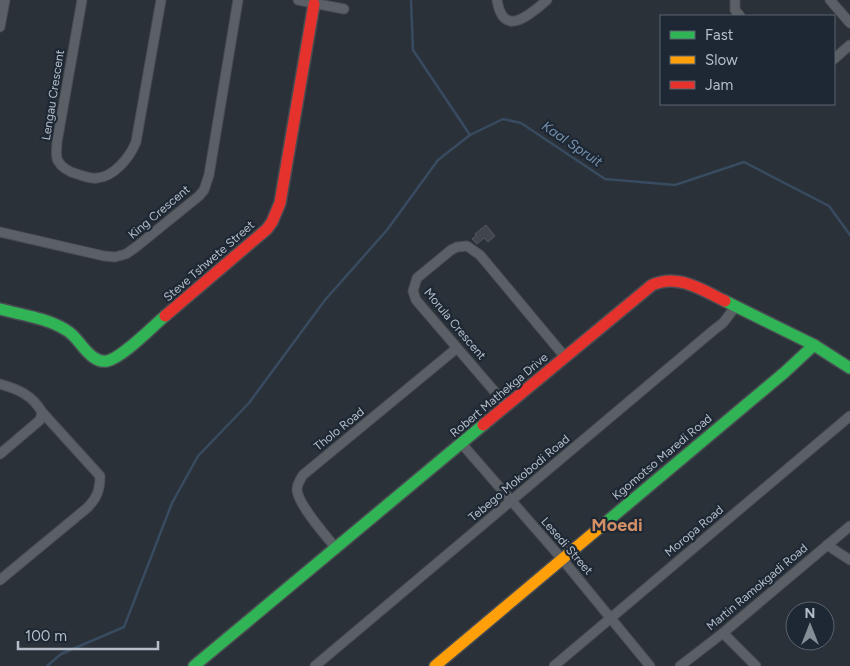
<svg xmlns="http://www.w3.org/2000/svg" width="850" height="666" font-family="Figtree,sans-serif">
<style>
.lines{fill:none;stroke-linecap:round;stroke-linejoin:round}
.stream{stroke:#384b61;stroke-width:2.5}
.building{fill:#40464b;stroke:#535960}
.street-casing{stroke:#494d53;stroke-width:11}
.fast-casing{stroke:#494d53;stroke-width:14}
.slow-casing{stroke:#494d53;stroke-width:14}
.jam-casing{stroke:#494d53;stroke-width:14}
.street{stroke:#5b6066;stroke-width:9}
.fast{stroke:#30b455;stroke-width:11}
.slow{stroke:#ff9f0a;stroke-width:11}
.jam{stroke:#e5322d;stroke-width:11}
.labels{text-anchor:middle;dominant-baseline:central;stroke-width:4.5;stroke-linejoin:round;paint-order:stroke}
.street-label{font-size:12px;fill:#b5bec9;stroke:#1e2834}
.water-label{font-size:14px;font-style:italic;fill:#7690ac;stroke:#1e2834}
.district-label{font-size:18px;font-weight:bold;fill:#d48f66;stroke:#1e2834}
</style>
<rect width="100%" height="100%" fill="#2b3138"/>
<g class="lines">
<!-- stream -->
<g class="stream">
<path d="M411 0 413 50 470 135 503 119 521 123 605 179 675 185 744 162 829 206 850 235"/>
<path d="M47 666 61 654 124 627 172 503 198 456 249 403 325 300 387 230 438 160 470 135"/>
</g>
</g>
<!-- building -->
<path class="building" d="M486 225 495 236 488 242 484 238 477 244 472 239 476 236 475 234Z"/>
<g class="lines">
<defs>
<g id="street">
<path d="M82 0 57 142C57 148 55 156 58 161 62 168 70 172 77 174 84 176 90 179 97 178 114 177 130 157 136 142L161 0"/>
<path d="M298 0 344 9"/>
<path d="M497 0C503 39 530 15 547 0"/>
<path d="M735 0V10L740 16"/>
<path d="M830 0 850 23"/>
<path d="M0 27 5 0"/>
<path d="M834 59 850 45"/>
<path d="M0 232 104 256 115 257 126 254 136 247 199 196 204 190 209 175 238 0"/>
<path d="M0 384C18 389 32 395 42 412L40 420 0 454"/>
<path d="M507 406 416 300 413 291 417 278 451 250 457 247 467 246 480 255 565 357"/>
<path d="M462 444 562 559 650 666"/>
<path d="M827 545 850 560"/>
<path d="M335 547C325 535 298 504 297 490 297 484 300 480 303 475L457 348"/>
<path d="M0 580 87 508C97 498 100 490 100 476L42 412"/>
<path d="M723 633 756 666"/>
<path d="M315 666 715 329 723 323 736 306"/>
<path d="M554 666 850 416"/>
<path d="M680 666 723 633 850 526"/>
</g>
<g id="fast">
<path d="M725 301 814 345 850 368"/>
<path d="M0 309C22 315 47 318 66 330 77 336 82 349 93 357 97 360 102 362 107 361 122 358 152 327 165 316"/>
<path d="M598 529 785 372 814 345"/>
<path d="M194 666 483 425"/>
</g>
<path id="slow" d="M435 666 598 529"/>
<g id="jam">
<path d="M165 316 267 229 272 222 280 203 314 4"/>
<path d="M483 425 652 285C678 273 702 290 725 301"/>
</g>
</defs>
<!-- street casing -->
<use href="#street" class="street-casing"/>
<!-- fast casing -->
<use href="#fast" class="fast-casing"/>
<!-- slow casing -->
<use href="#slow" class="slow-casing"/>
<!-- jam casing -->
<use href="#jam" class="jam-casing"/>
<!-- street -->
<use href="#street" class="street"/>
<!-- fast -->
<use href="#fast" class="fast"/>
<!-- slow -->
<use href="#slow" class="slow"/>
<!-- jam -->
<use href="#jam" class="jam"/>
</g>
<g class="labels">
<!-- street labels -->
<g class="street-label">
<text transform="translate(53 95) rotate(-81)">Lengau Crescent</text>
<text transform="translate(159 212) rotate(-40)">King Crescent</text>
<text transform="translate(209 261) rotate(-41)">Steve Tshwete Street</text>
<text transform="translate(455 324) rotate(50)">Morula Crescent</text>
<text transform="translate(499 395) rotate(-40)">Robert Mathekga Drive</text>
<text transform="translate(339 429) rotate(-39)">Tholo Road</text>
<text transform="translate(662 457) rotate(-40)">Kgomotso Maredi Road</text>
<text transform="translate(519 478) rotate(-40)">Tebego Mokobodi Road</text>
<text transform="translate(694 531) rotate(-40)">Moropa Road</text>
<text transform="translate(567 546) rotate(49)">Lesedi Street</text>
<text transform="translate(757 587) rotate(-40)">Martin Ramokgadi Road</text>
</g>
<!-- water labels -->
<g class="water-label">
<text transform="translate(572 144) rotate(34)">Kaal Spruit</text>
</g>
<!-- district labels -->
<g class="district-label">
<text x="617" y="525">Moedi</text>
</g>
</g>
<!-- legend -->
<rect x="660" y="15" width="175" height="90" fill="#1e2834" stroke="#5a6470"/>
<rect x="670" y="31" width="25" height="8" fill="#30b455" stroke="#5a6470"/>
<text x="705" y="40" font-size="15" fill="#b5bec9">Fast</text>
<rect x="670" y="56" width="25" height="8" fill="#ff9f0a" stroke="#5a6470"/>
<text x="705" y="65" font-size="15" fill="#b5bec9">Slow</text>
<rect x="670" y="81" width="25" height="8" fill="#e5322d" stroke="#5a6470"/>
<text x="705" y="90" font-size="15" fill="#b5bec9">Jam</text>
<!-- north arrow -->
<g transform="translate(810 626)"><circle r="24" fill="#1e2834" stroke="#5a6470"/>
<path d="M0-4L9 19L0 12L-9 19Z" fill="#858d96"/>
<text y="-8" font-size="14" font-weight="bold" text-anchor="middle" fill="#b5bec9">N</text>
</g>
<!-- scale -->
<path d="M18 641v8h140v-8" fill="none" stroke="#b5bec9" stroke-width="2.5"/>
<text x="25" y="641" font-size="15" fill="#b5bec9" stroke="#1e2834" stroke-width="4" paint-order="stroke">100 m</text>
</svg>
